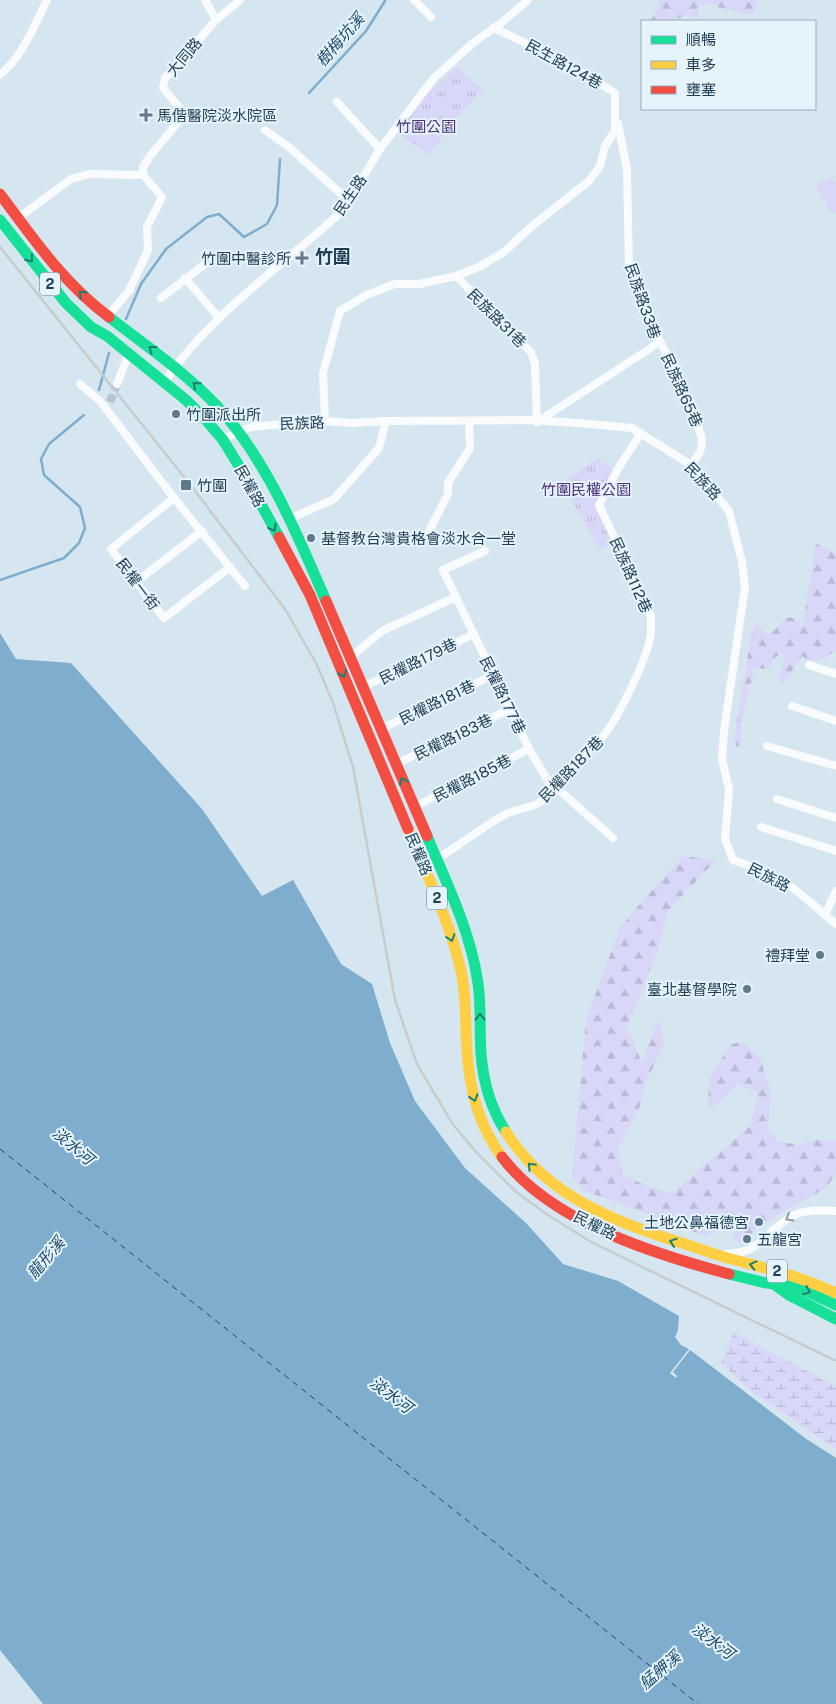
<svg xmlns="http://www.w3.org/2000/svg" width="836" height="1704" font-family="'Public Sans','Noto Sans TC',sans-serif">
<style>
.grass{fill:#d9d7f8}
.forest{fill:url(#forest-firs)}
.wetland{fill:url(#wetland-marsh)}
.park{fill:url(#park-tufts)}
.water{fill:#7eadcd}
.pier{fill:#d6e6f1}
.lines{fill:none;stroke-linecap:round;stroke-linejoin:round}
.stream{stroke:#7eadcd;stroke-width:2.5}
.ferry{stroke:#1b4b68;stroke-width:1;stroke-dasharray:6 5;stroke-linecap:butt}
.street-tunnel{stroke:#b1c4d1;stroke-width:8;stroke-dasharray:8 4;stroke-linecap:butt}
.street{stroke:#f9fbfd;stroke-width:8}
.fast{stroke:#16e098;stroke-width:11}
.slow{stroke:#ffcf43;stroke-width:11}
.jam{stroke:#f24e42;stroke-width:11}
.rail{stroke:#c6ccd0;stroke-width:2.5}
.oneway{stroke:#1b7f6e}
.oneway2{stroke:#8c9ca8}
.poi-dot{fill:#5f798a;stroke:#e5f3fd;stroke-width:2}
.labels{text-anchor:middle;dominant-baseline:central;stroke-width:4;stroke-linejoin:round;paint-order:stroke}
.shield{fill:#e5f3fd;stroke:#5a7485;stroke-width:1}
.shield-label{font-size:14px;font-weight:bold;fill:#1f3e52}
.street-label{font-size:15px;fill:#1f3e52;stroke:#e5f3fd}
.poi-label{font-size:15px;fill:#1f3e52;stroke:#e5f3fd;text-anchor:start}
.park-label{font-size:15px;fill:#50337b;stroke:#e5f3fd}
.water-label{font-size:16px;font-style:italic;fill:#1b4b68;stroke:#e5f3fd}
.quarter-label{font-size:18px;font-weight:bold;fill:#1f3e52;stroke:#e5f3fd}
</style>
<defs>
<pattern id="forest-firs" width="22" height="20" patternUnits="userSpaceOnUse" patternTransform="scale(1.25)"><rect width="22" height="20" fill="#d9d7f8"/><path d="M5 1l3.5 6h-7zM16 11l3.5 6h-7z" fill="#babad7"/></pattern>
<pattern id="wetland-marsh" width="20" height="14" patternUnits="userSpaceOnUse" patternTransform="scale(1.25)"><rect width="20" height="14" fill="#d9d7f8"/><path d="M1 5h8M5 5V1M11 12h8M15 12V8" fill="none" stroke="#babad7"/></pattern>
<pattern id="park-tufts" width="24" height="20" patternUnits="userSpaceOnUse" patternTransform="scale(1.25)"><rect width="24" height="20" fill="#d9d7f8"/><path d="M3 7l-1-3M5 7V3M7 7l1-3M15 17l-1-3M17 17v-4M19 17l1-3" fill="none" stroke="#babad7"/></pattern>
</defs>
<rect width="100%" height="100%" fill="#d6e6f1"/>
<!-- grass -->
<path class="grass" d="M832 177 836 184V211L831 214 816 185Z"/>
<!-- forest -->
<g class="forest">
<path d="M659 0H759L755 11 751 15 718 7 713 3H703L698 5V20C680 12 685 18 670 21 664 23 656 21 649 21 656 16 658 8 659 0Z"/>
<path d="M816 544 836 553V650C825 659 814 665 802 656L783 685 778 678 782 669 784 658 781 653 773 659 769 669 755 668C750 687 743 708 741 728 740 735 743 742 740 748H736L735 731 753 626 757 624 767 635 776 629 786 617 794 618 802 627Z"/>
<path d="M684 856 716 860 667 912 659 947 627 1028 642 1063 659 1017 664 1044 646 1082 639 1109 618 1149 623 1175 649 1187 672 1193 750 1126 758 1093 738 1084 721 1101 708 1109 709 1079 730 1045 741 1041 760 1058 771 1093 768 1127 777 1141 799 1145 815 1140H836V1173L826 1188 763 1223 740 1243 732 1237 743 1216 724 1215 708 1237 583 1190 572 1176 586 1019 621 926 662 879Z"/>
</g>
<!-- wetland -->
<path class="wetland" d="M734 1332 836 1387V1449L752 1392 721 1363Z"/>
<!-- park -->
<g class="park">
<path d="M457 67 483 90 456 118 429 155 398 133 423 98Z"/>
<path d="M597 458 614 472 598 503 614 542 599 548 562 483Z"/>
</g>
<!-- water -->
<path class="water" d="M0 633 16 659 71 663 202 809 262 896 293 880 341 964 372 984 390 1043 415 1101 465 1168 527 1224 563 1264 618 1281 679 1316 677 1340 805 1438 836 1458V1704H43L0 1650Z"/>
<!-- pier -->
<path class="pier" d="M681 1324 679 1339 695 1352 690 1350 673 1372 677 1376 676 1378 670 1373 689 1349 681 1345 675 1337Z"/>
<g class="lines">
<!-- stream -->
<g class="stream">
<path d="M309 93 366 31 385 1"/>
<path d="M126 319 141 284 166 249 207 217 219 214 244 237 267 224 277 205 280 159"/>
<path d="M99 390 109 353"/>
<path d="M0 580 64 558 79 543 85 528 80 507 44 475 41 459 49 444 84 415"/>
</g>
<!-- ferry -->
<path class="ferry" d="M0 1149 698 1704"/>
<!-- street-tunnel -->
<path class="street-tunnel" d="M110 402 117 384"/>
<!-- street -->
<g class="street">
<path d="M205 0 216 20"/>
<path d="M414 0 431 17"/>
<path d="M0 75C23 56 34 26 47 0"/>
<path d="M337 102 380 149"/>
<path d="M618 124 627 169 629 268 652 326 680 380 701 435C704 448 699 455 691 465"/>
<path d="M265 130 290 148 349 201"/>
<path d="M18 218 71 179 89 174 143 175"/>
<path d="M456 276 531 352 535 364 537 422"/>
<path d="M185 278 219 318"/>
<path d="M161 298 205 264"/>
<path d="M107 317 129 291 148 250 147 227 162 197 143 175V167L150 156 185 114 163 88 165 78 216 20 240 0"/>
<path d="M164 383C209 315 280 268 340 213L349 201 380 149 434 78 473 43 501 23 528 0"/>
<path d="M80 384 100 401 174 498 245 586"/>
<path d="M117 384 129 353"/>
<path d="M325 421 323 373 340 311 366 295 395 284H419L456 276 479 267 504 252 532 226 589 181 600 166 605 146 615 131V93C577 68 535 46 493 28"/>
<path d="M537 422 660 342"/>
<path d="M223 440 239 431 252 427 282 424 325 421 351 423 386 421 528 420 579 423 632 428 691 465 729 511 742 562 745 587 724 731 722 759 729 789 725 839 733 860C751 866 771 873 787 884 805 896 820 911 836 924"/>
<path d="M174 498 111 549 164 618 230 567"/>
<path d="M289 519 334 499 379 448 386 421"/>
<path d="M427 535 448 494V483L470 448 469 421"/>
<path d="M485 551 443 570 529 749 554 791"/>
<path d="M136 582 202 531"/>
<path d="M351 657 382 631 456 597"/>
<path d="M809 665 836 674"/>
<path d="M363 687 474 634"/>
<path d="M792 706 836 721"/>
<path d="M381 729 493 675"/>
<path d="M767 746 836 766"/>
<path d="M396 764 510 709"/>
<path d="M557 788 613 838"/>
<path d="M777 799 836 818"/>
<path d="M414 807 529 749"/>
<path d="M761 827 836 851"/>
<path d="M426 871 436 860 492 822 508 813 535 805 546 798 604 735C619 716 649 656 651 632 651 627 651 621 651 616L599 505 619 467 641 433"/>
<path d="M825 915 836 891"/>
<path d="M722 1255C730 1253 741 1253 748 1250 757 1246 763 1239 770 1233 794 1211 803 1209 836 1211"/>
</g>
<!-- fast -->
<g class="fast">
<path d="M0 220 66 303 91 327 107 336 186 400 206 420 223 440 247 479 279 537"/>
<path d="M109 317C146 346 185 372 217 406 266 458 298 536 326 601"/>
<path d="M427 836C446 882 469 928 477 977 482 1002 479 1027 481 1053 483 1081 491 1109 506 1132"/>
<path d="M729 1274 766 1283 795 1286 836 1305"/>
<path d="M775 1285 789 1295 836 1319"/>
</g>
<!-- slow -->
<g class="slow">
<path d="M408 829C427 875 450 922 461 971 467 997 465 1024 467 1050 469 1089 479 1126 502 1157"/>
<path d="M506 1132C546 1196 616 1223 685 1244 701 1249 718 1256 735 1260 770 1269 804 1278 836 1293"/>
</g>
<!-- jam -->
<g class="jam">
<path d="M0 194C33 238 64 284 109 317"/>
<path d="M279 537 310 595 408 829"/>
<path d="M326 601 427 836"/>
<path d="M502 1157C551 1222 654 1254 729 1274"/>
</g>
<!-- rail -->
<path class="rail" d="M0 247 189 483 285 609 317 665 333 703 353 767 395 1000 417 1064 452 1123 475 1151 516 1192 548 1215 591 1242 836 1361"/>
</g>
<!-- one-way arrows -->
<defs><path id="oneway-chevron" d="M-2-3.5L2.5 0L-2 3.5" fill="none" stroke-width="1.6" stroke-linecap="round" stroke-linejoin="round" transform="scale(1.25)"/></defs>
<g class="oneway">
<use href="#oneway-chevron" transform="translate(30 259) rotate(51)"/>
<use href="#oneway-chevron" transform="translate(82 294) rotate(-136)"/>
<use href="#oneway-chevron" transform="translate(152 349) rotate(-143)"/>
<use href="#oneway-chevron" transform="translate(196 385) rotate(-140)"/>
<use href="#oneway-chevron" transform="translate(273 528) rotate(62)"/>
<use href="#oneway-chevron" transform="translate(343 674) rotate(67)"/>
<use href="#oneway-chevron" transform="translate(403 781) rotate(-113)"/>
<use href="#oneway-chevron" transform="translate(451 938) rotate(72)"/>
<use href="#oneway-chevron" transform="translate(480 1017) rotate(-92)"/>
<use href="#oneway-chevron" transform="translate(474 1098) rotate(73)"/>
<use href="#oneway-chevron" transform="translate(531 1166) rotate(-134)"/>
<use href="#oneway-chevron" transform="translate(673 1242) rotate(-162)"/>
<use href="#oneway-chevron" transform="translate(753 1265) rotate(-167)"/>
<use href="#oneway-chevron" transform="translate(807 1291) rotate(22)"/>
</g>
<use class="oneway2" href="#oneway-chevron" transform="translate(789 1218) rotate(149)"/>
<!-- markers -->
<g class="poi-dot">
<path d="M143.5 107.5h5v5h5v5h-5v5h-5v-5h-5v-5h5z"/>
<path d="M299.5 250.5h5v5h5v5h-5v5h-5v-5h-5v-5h5z"/>
<circle cx="176" cy="414" r="5"/>
<rect x="180" y="479" width="12" height="12" rx="2.5"/>
<circle cx="311" cy="538" r="5"/>
<circle cx="820" cy="955" r="5"/>
<circle cx="747" cy="989" r="5"/>
<circle cx="759" cy="1222" r="5"/>
<circle cx="747" cy="1239" r="5"/>
</g>
<g class="labels">
<!-- shield labels -->
<g class="shield">
<rect x="40" y="272.5" width="20" height="23" rx="4"/>
<rect x="427" y="886.5" width="20" height="23" rx="4"/>
<rect x="767" y="1259.5" width="20" height="23" rx="4"/>
</g>
<g class="shield-label">
<text x="50" y="284">2</text>
<text x="437" y="898">2</text>
<text x="777" y="1271">2</text>
</g>
<!-- street labels -->
<g class="street-label">
<text transform="translate(184 57) rotate(-50)">大同路</text>
<text transform="translate(564 64) rotate(29)">民生路124巷</text>
<text transform="translate(350 195) rotate(-56)">民生路</text>
<text transform="translate(643 301) rotate(71)">民族路33巷</text>
<text transform="translate(497 318) rotate(45)">民族路31巷</text>
<text transform="translate(682 390) rotate(66)">民族路65巷</text>
<text transform="translate(302 423) rotate(-2)">民族路</text>
<text transform="translate(703 481) rotate(47)">民族路</text>
<text transform="translate(250 486) rotate(61)">民權路</text>
<text transform="translate(631 575) rotate(66)">民族路112巷</text>
<text transform="translate(138 584) rotate(53)">民權一街</text>
<text transform="translate(418 661) rotate(-26)">民權路179巷</text>
<text transform="translate(503 695) rotate(64)">民權路177巷</text>
<text transform="translate(437 702) rotate(-26)">民權路181巷</text>
<text transform="translate(453 737) rotate(-26)">民權路183巷</text>
<text transform="translate(571 769) rotate(-46)">民權路187巷</text>
<text transform="translate(472 778) rotate(-27)">民權路185巷</text>
<text transform="translate(419 854) rotate(67)">民權路</text>
<text transform="translate(769 877) rotate(27)">民族路</text>
<text transform="translate(595 1225) rotate(26)">民權路</text>
</g>
<!-- poi labels -->
<g class="poi-label">
<text x="157" y="115">馬偕醫院淡水院區</text>
<text x="291" y="258" text-anchor="end">竹圍中醫診所</text>
<text x="186" y="414">竹圍派出所</text>
<text x="197" y="485">竹圍</text>
<text x="321" y="538">基督教台灣貴格會淡水合一堂</text>
<text x="810" y="955" text-anchor="end">禮拜堂</text>
<text x="737" y="989" text-anchor="end">臺北基督學院</text>
<text x="749" y="1222" text-anchor="end">土地公鼻福德宮</text>
<text x="757" y="1239">五龍宮</text>
</g>
<!-- park labels -->
<g class="park-label">
<text x="426" y="126">竹圍公園</text>
<text x="586" y="489">竹圍民權公園</text>
</g>
<!-- water labels -->
<g class="water-label">
<text transform="translate(340 40) rotate(-49)">樹梅坑溪</text>
<text transform="translate(73 1146) rotate(40)">淡水河</text>
<text transform="translate(46 1258) rotate(-50)">龍形溪</text>
<text transform="translate(391 1395) rotate(37)">淡水河</text>
<text transform="translate(713 1641) rotate(37)">淡水河</text>
<text transform="translate(660 1670) rotate(-41)">艋舺溪</text>
</g>
<!-- quarter labels -->
<g class="quarter-label">
<text x="333" y="256">竹圍</text>
</g>
</g>
<!-- legend -->
<rect x="641" y="20" width="175" height="90" fill="#e5f3fd" stroke="#96abb9"/>
<rect x="651" y="36" width="25" height="8" fill="#16e098" stroke="#96abb9"/>
<text x="686" y="45" font-size="15" fill="#1f3e52">順暢</text>
<rect x="651" y="61" width="25" height="8" fill="#ffcf43" stroke="#96abb9"/>
<text x="686" y="70" font-size="15" fill="#1f3e52">車多</text>
<rect x="651" y="86" width="25" height="8" fill="#f24e42" stroke="#96abb9"/>
<text x="686" y="95" font-size="15" fill="#1f3e52">壅塞</text>
</svg>
